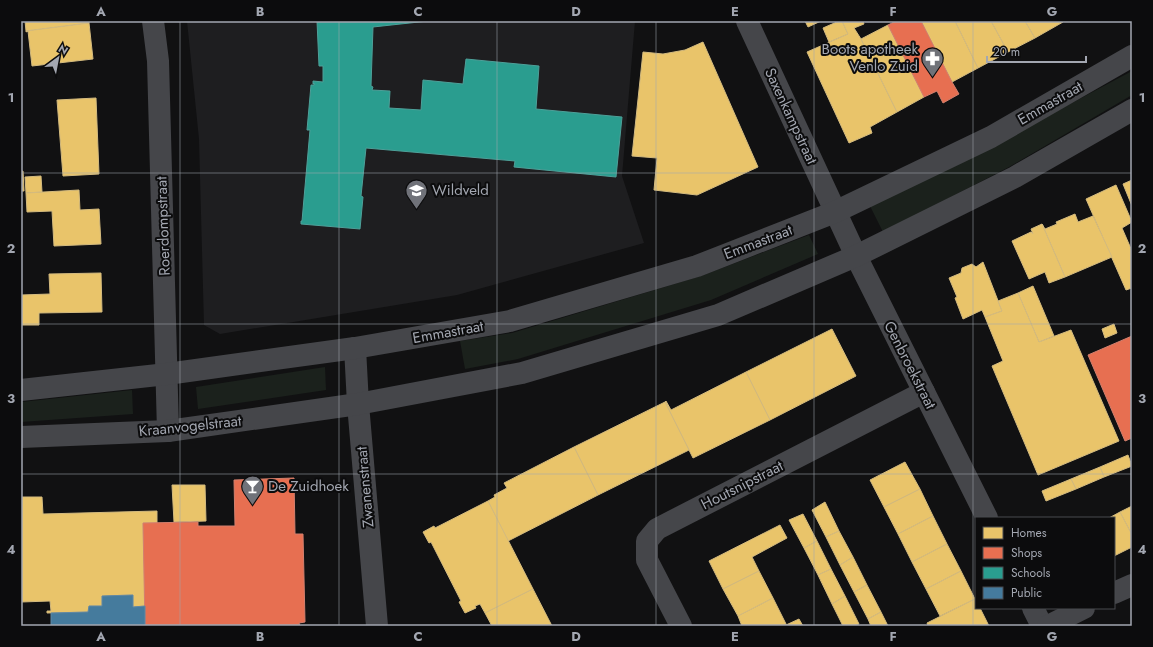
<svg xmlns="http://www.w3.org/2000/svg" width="1153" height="647" font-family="Jost,sans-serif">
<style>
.built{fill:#1e1e20}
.green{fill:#1b211c}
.homes{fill:#e9c46a;stroke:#d4bb7f}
.shops{fill:#e76f51;stroke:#d3806e}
.schools{fill:#2a9d8f;stroke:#4ea099}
.public{fill:#457b9d;stroke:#6188a3}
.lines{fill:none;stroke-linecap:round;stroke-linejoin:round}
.minor{stroke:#45464a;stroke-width:22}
.tertiary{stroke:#45464a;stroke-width:22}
.grid{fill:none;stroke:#a3a7b1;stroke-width:1;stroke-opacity:0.55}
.labels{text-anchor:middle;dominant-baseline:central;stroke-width:4;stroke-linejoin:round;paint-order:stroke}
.poi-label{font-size:15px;fill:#a3a7b1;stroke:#0c0c0d;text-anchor:start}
.street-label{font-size:15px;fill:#a3a7b1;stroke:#0c0c0d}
.neatline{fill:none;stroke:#a3a7b1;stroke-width:1.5}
.grid-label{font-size:13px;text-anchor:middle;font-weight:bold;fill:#a3a7b1}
</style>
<rect width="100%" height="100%" fill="#111112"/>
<!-- built -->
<path class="built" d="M187 21H635L622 176 644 243 457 295 220 334 204 325 199 139Z"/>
<!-- green -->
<g class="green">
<path d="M1132 71V95L1009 167 883 232 870 206 997 143Z"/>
<path d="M809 235 818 254 711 300 518 359 465 369 460 341 512 333 701 276Z"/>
<path d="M325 367 326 390 198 409 196 387Z"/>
<path d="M132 390 133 414 21 422V402Z"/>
</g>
<!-- homes -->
<g class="homes">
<path d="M25 21H89V23L26 31Z"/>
<path d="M805 21H821L808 27Z"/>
<path d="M839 21H842L848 34 829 42 823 28Z"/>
<path d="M842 21H863L864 24 854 28 861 39 897 112 870 127 872 133 849 143 807 52 848 34Z"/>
<path d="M921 21H955L978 68 952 82Z"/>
<path d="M955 21H991L1008 52 978 68Z"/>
<path d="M991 21H1025L1035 38 1008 52Z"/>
<path d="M1025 21H1062L1063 22 1035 38Z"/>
<path d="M89 23 93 59 32 66 28 31 26 32V31Z"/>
<path d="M888 25 924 97 897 112 861 39Z"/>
<path d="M703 42 758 167 697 195 654 190 657 158 632 156 643 52 663 54 685 50Z"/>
<path d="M96 98 99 174 63 176 57 100Z"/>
<path d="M21 171H23L24 191H21Z"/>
<path d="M41 176 42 192 26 193 25 177Z"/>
<path d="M1132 180V206L1123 184Z"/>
<path d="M1116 185 1132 222 1122 228 1132 251V288L1126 290 1086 199Z"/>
<path d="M79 190 80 210 99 209 101 244 54 246 52 211 27 212 26 193Z"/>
<path d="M1075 214 1078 222 1093 216 1112 257 1065 277 1042 224 1045 229 1057 224 1056 222Z"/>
<path d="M1042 224 1065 277 1049 283 1045 272 1029 279 1012 241 1031 232 1033 234 1031 229Z"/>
<path d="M983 262 1002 311 985 317 982 310 963 319 955 298 957 297 949 278 961 273 962 268 972 264 976 267Z"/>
<path d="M101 273 102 312 39 313V325H21V295L50 294 49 274Z"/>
<path d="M1033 286 1054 336 1039 342 1018 293Z"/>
<path d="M1018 293 1039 342 1071 330 1119 441 1038 475 992 366 1003 361 985 317 1002 311 998 301Z"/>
<path d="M1114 324 1117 333 1105 338 1102 329Z"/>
<path d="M832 329 856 376 770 420 746 372Z"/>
<path d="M746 372 770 420 693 458 665 402 666 401 671 410Z"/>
<path d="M665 402 689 450 598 495 574 447Z"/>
<path d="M574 447 598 495 508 541 488 501 495 497 494 495 507 488 504 483Z"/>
<path d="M1128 455 1132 466 1104 477 1100 467Z"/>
<path d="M905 462 920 489 884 507 870 480Z"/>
<path d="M1100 467 1104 477 1076 489 1071 479Z"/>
<path d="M1071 479 1076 489 1046 501 1042 491Z"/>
<path d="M172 485H205L206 521 174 522Z"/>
<path d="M920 489 933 516 898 534 884 507Z"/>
<path d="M21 497H42L43 514 157 511V523H143L145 606 133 607V595L102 596V606H89L88 612 47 613V611H51L50 601 21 602Z"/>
<path d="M488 501 533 589 485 613 480 604 475 606 476 608 465 613 459 602 461 601 431 542 429 543 423 532 434 526 435 528Z"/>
<path d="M825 502 839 531 826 537 812 510Z"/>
<path d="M1132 506V535L1120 512Z"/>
<path d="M1120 512 1132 535V547L1114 556V518H1109Z"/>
<path d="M803 514 817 541 804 548 789 520Z"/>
<path d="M933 516 947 544 912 562 898 534Z"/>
<path d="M780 525 787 538 752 557 759 571 723 589 709 561Z"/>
<path d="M839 531 853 557 840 565 826 537Z"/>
<path d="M817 541 831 569 818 575 804 548Z"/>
<path d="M947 544 961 571 926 589 912 562Z"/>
<path d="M853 557 867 585 854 592 840 565Z"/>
<path d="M831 569 845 596 832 604 818 575Z"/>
<path d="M759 571 773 598 738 616 723 589Z"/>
<path d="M961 571 975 599 940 616 926 589Z"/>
<path d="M867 585 881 612 868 619 854 592Z"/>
<path d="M533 589 552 626H492L485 613Z"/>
<path d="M845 596 859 624 854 626H843L832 604Z"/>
<path d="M773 598 787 626H742L738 616Z"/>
<path d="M975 599 976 608H980L989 626H928L927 623Z"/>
<path d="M881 612 888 626H871L868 619Z"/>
<path d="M799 619 803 626H787L786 625Z"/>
</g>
<!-- shops -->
<g class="shops">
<path d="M896 21H921L952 82 959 94 943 103 937 91 924 97 888 25Z"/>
<path d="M1132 336V438L1125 441 1088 355Z"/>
<path d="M294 478 295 534H303L305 622 299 623 300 626H145L143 523 198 522V526H235L234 480Z"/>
</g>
<!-- schools -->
<path class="schools" d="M317 21H428L373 27 371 86 373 87 372 90 390 91 389 108 421 110 423 80 463 84 466 59 539 66 536 109 622 117 616 177 514 167 515 161 366 148 361 196 363 197 360 229 301 224V221H302L310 130H307L311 85H314V83L313 84V81L323 82V66H319Z"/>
<!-- public -->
<path class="public" d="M133 595V607L145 606V626H51V613L88 612 89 606H102V596Z"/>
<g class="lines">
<!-- minor -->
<g class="minor">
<path d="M153 21 158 61 168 431"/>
<path d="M747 21 856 256 987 518"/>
<path d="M355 348 358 404 377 626"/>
<path d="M1114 593 1132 585"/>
<path d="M1033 608 1042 626"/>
<path d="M681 626 647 560V541L657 529 924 392"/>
<path d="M1048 626 1084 608"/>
</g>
<!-- tertiary -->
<g class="tertiary">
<path d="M21 390 167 374 355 348 510 321 697 266 835 212 991 137 1132 56"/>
<path d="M21 437 168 431 358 404 522 373 718 315 856 256 1015 177 1132 110"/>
</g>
</g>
<!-- grid -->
<path class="grid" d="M180 21V626M339 21V626M497 21V626M656 21V626M814 21V626M973 21V626M21 173H1132M21 324H1132M21 474H1132"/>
<!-- icons -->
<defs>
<symbol id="pharmacy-pin" viewBox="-11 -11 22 30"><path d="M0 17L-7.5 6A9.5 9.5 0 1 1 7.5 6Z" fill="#707279" stroke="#0c0c0d"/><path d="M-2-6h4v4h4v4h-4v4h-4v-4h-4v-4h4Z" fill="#fff"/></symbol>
<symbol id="school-pin" viewBox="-11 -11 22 30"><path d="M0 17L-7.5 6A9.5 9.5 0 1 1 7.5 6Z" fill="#707279" stroke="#0c0c0d"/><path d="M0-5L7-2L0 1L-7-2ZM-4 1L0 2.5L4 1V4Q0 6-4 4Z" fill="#fff"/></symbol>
<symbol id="bar-pin" viewBox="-11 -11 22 30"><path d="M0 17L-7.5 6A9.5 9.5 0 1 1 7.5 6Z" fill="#707279" stroke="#0c0c0d"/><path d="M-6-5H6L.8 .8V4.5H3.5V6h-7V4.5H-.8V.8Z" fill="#fff"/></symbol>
</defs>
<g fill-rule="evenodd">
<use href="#pharmacy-pin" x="920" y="46" width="25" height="34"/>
<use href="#school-pin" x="404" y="178" width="25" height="34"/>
<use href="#bar-pin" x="240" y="474" width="25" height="34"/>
</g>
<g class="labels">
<!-- poi labels -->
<g class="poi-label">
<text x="918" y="49" text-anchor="end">Boots apotheek<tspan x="918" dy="17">Venlo Zuid</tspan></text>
<text x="432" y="190">Wildveld</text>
<text x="268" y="486">De Zuidhoek</text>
</g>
<!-- street labels -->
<g class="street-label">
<text transform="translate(1050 103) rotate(-30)">Emmastraat</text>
<text transform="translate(791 116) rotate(65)">Saxenkampstraat</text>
<text transform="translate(163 226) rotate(-92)">Roerdompstraat</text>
<text transform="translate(758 242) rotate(-21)">Emmastraat</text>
<text transform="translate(448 332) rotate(-10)">Emmastraat</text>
<text transform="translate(910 365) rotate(63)">Genbroekstraat</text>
<text transform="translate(190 426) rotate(-6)">Kraanvogelstraat</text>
<text transform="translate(742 485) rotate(-27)">Houtsnipstraat</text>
<text transform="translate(365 487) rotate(-95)">Zwanenstraat</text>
</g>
</g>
<!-- border -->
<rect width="1153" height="647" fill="none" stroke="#0c0c0d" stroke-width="44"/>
<!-- legend -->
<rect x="975" y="517" width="140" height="92" fill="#0c0c0d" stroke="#484a4f"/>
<rect x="983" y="527" width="20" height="12" fill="#e9c46a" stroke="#484a4f"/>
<text x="1011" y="537" font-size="12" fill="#a3a7b1">Homes</text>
<rect x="983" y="547" width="20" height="12" fill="#e76f51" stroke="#484a4f"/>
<text x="1011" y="557" font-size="12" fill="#a3a7b1">Shops</text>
<rect x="983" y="567" width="20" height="12" fill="#2a9d8f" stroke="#484a4f"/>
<text x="1011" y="577" font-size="12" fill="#a3a7b1">Schools</text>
<rect x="983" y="587" width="20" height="12" fill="#457b9d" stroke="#484a4f"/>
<text x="1011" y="597" font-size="12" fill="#a3a7b1">Public</text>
<!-- north arrow -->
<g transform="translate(58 58) rotate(32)" stroke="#0c0c0d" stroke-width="3" paint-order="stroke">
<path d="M0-3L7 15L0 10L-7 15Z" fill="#a3a7b1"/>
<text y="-6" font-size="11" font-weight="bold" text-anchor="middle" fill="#a3a7b1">N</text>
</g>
<!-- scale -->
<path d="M987 56v6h99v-6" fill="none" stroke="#a3a7b1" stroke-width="2"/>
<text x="993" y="56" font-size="12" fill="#a3a7b1" stroke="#0c0c0d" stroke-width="3" paint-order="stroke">20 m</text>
<rect x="22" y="22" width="1109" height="603" class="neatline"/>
<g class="grid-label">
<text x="101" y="16">A</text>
<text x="260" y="16">B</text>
<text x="418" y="16">C</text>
<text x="576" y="16">D</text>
<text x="735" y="16">E</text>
<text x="893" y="16">F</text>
<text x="1052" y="16">G</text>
<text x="11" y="102">1</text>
<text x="1142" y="102">1</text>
<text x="11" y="253">2</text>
<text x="1142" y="253">2</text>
<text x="11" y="403">3</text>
<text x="1142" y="403">3</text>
<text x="11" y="554">4</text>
<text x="1142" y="554">4</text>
<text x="101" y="641">A</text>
<text x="260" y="641">B</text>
<text x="418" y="641">C</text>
<text x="576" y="641">D</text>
<text x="735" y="641">E</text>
<text x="893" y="641">F</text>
<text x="1052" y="641">G</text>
</g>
</svg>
